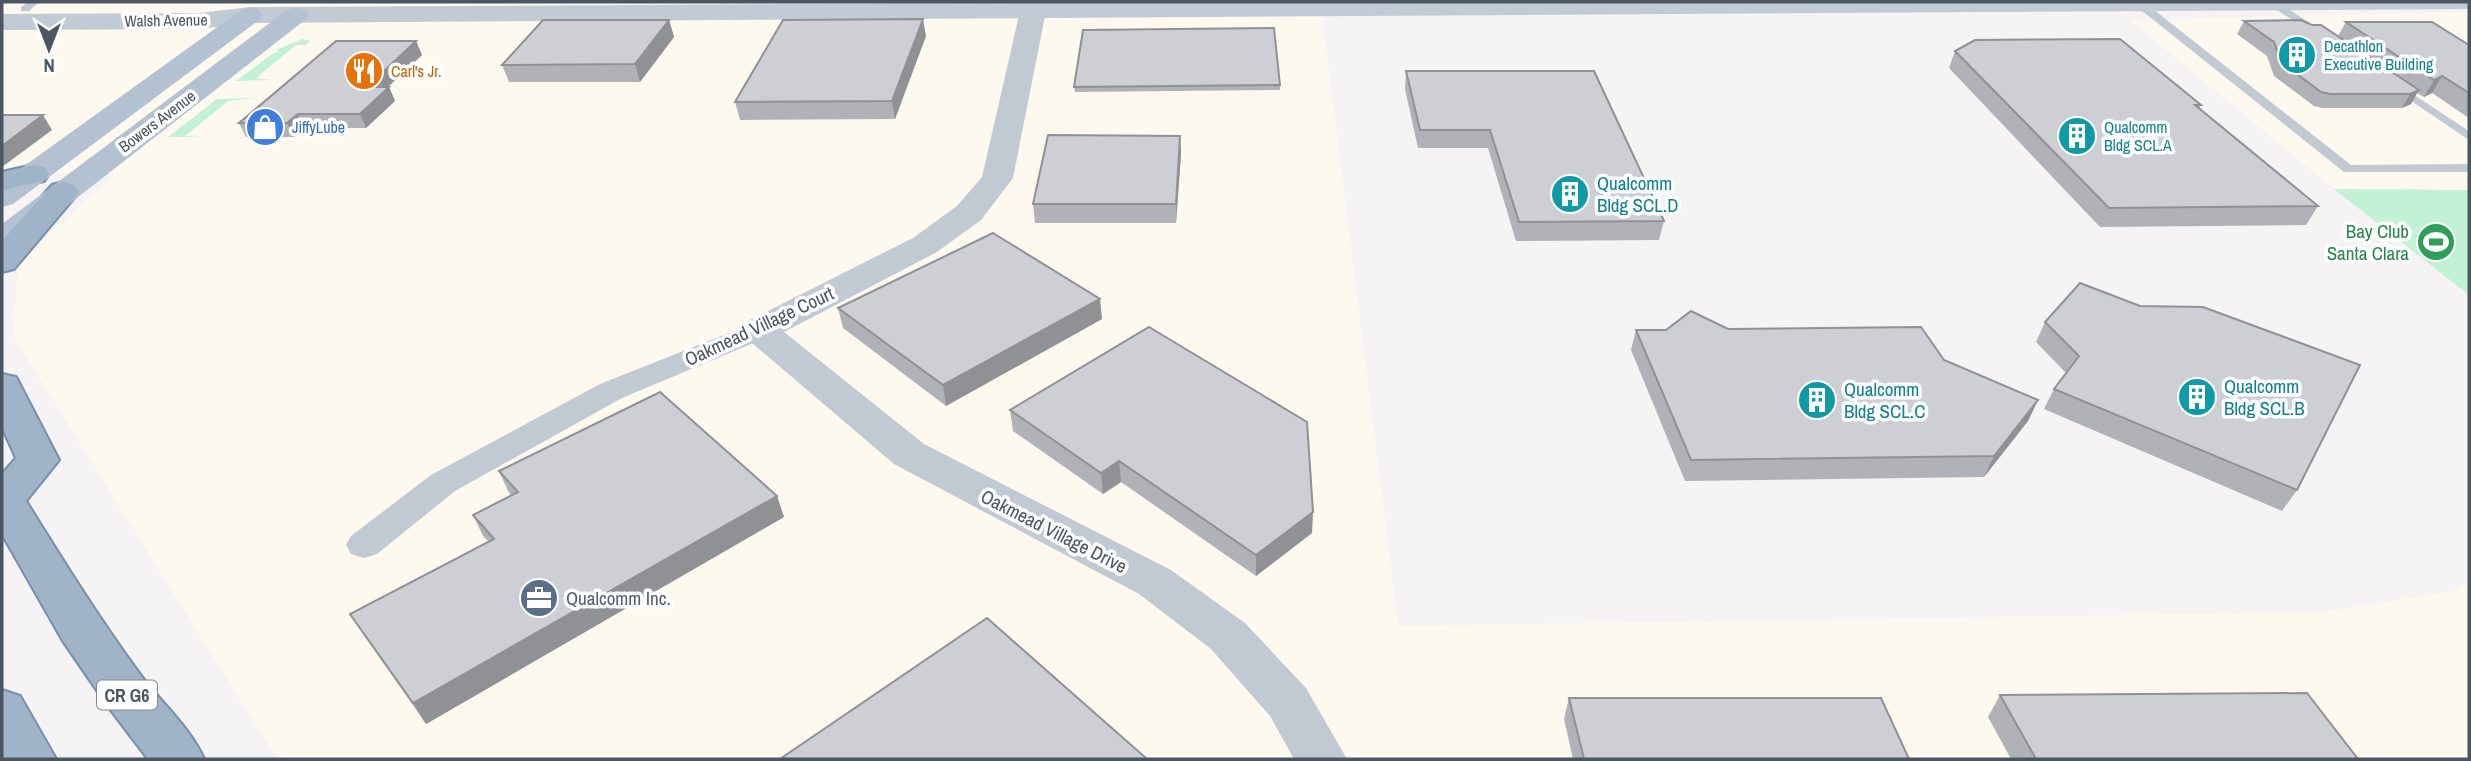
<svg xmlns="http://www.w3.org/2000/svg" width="2471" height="761" font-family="'Archivo Narrow',sans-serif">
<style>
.commercial{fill:#fdf9ef}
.green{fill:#c3f1d5}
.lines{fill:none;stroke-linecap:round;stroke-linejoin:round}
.trunk-casing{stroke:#7690ad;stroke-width:4}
.service{fill:#c1cad2;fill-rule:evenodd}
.minor{fill:#c1cad2;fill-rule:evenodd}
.tertiary{fill:#c1cad2;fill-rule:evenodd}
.secondary{fill:#c1cbd6;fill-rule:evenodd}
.primary{fill:#b3c2d1;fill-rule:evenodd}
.trunk{fill:#9fb4c9;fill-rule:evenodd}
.wall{fill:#b0b2b7}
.shaded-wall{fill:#909195}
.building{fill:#cdcfd5;stroke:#909195;stroke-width:2}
.labels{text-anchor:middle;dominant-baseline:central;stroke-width:7;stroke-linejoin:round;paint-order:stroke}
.far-street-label{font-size:16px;fill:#4a5661;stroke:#fff}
.far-culture-label{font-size:16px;fill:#0d838f;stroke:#fff;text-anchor:start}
.far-food-label{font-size:16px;fill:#c56008;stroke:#fff;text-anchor:start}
.far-shop-label{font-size:16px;fill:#366cbe;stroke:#fff;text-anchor:start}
.shield{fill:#fff;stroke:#808990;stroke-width:2}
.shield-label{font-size:18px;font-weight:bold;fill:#4a5661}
.culture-label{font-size:19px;fill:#0d838f;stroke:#fff;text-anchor:start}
.leisure-label{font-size:19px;fill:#27864d;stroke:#fff;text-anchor:end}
.street-label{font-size:19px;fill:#4a5661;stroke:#fff}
.service-label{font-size:19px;fill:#4e5e75;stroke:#fff;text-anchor:start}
</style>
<rect width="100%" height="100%" fill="#f5f3f3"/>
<!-- commercial -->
<g class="commercial">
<path d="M2 2H1324L1323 25 1398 626 2323 612 2454 591 2469 581V759H277L13 336 18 262 116 173 2 172Z"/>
<path d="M2469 12V190L2334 189 2130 20Z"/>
</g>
<!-- green -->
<g class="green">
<path d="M302 39 310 41 306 45H296L256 78 271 80 236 81 272 54 280 51 276 50Z"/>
<path d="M256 98 228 101 185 136 201 137H168L217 99Z"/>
<path d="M2334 189 2469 190V295Z"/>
</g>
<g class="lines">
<defs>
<g id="trunk">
<path d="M33 165 44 167 49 174 44 181 2 190V172Z"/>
<path d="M63 182 74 185 79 192 14 269 2 272V241L52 185Z"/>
<path d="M2 374 16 377 59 460 26 501C62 559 98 617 139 673 160 702 190 727 204 759H148L107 705 63 641 2 534V474L16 458 2 427Z"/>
<path d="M2 690 20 696 56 759H3Z"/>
</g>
</defs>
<!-- trunk casing -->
<use href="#trunk" class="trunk-casing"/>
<!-- service -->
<g class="service">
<path d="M28 2H39L29 11H21V7Z"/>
<path d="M2136 2H2144L2351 165 2469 164V172H2344L2136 6Z"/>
<path d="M2270 2H2279L2322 32 2313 34 2270 5Z"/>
<path d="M2396 83 2469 131V140L2392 88 2390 86Z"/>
</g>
<!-- minor -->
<path class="minor" d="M759 321 770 324 774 330 770 336 622 398 455 491 377 554 364 558 351 554 346 545 351 536 431 475 600 384Z"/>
<!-- tertiary -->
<path class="tertiary" d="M1033 3 1042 6 1046 11 1013 178 981 220 937 252 784 332 924 444 1171 570 1245 623 1306 688 1347 759H1294L1270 716 1211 649 1139 594 894 464 746 338 741 330 746 322 913 238 957 206 982 177 1020 11 1024 6Z"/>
<!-- secondary -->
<path class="secondary" d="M1211 2H2469V9L250 23 199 29 2 30V14L199 13 250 7Z"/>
<!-- primary -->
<g class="primary">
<path d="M250 7 259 10 263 15 259 20 13 204 2 207V182L241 10Z"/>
<path d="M296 7 305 10 309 15 305 20 14 247 2 250V224L287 10Z"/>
</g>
<!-- trunk -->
<use href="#trunk" class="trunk"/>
</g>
<!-- wall -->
<g class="wall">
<path d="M669 20 674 37 640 82H509L502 65Z"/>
<path d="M2244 21 2338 36 2346 22 2469 45V118L2432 93 2424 97 2417 93 2411 104 2402 108H2323L2314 106 2274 76 2267 56 2237 34Z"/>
<path d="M926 36 895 119 740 120 735 102Z"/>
<path d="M416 41 422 55 387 87H389L395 101 366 128H304L294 137H246L239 123Z"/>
<path d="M1955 51 2201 105 2199 108 2318 206 2306 225 2100 227 1949 68Z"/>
<path d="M1406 71 1664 221 1659 240 1516 241 1488 148H1418L1405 89Z"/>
<path d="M1280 85V90L1075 92 1074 87Z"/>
<path d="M1180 136 1181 154 1176 223H1035L1033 204Z"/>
<path d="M838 308 1102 319 946 406 843 328Z"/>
<path d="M2045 322 2297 490 2282 511 2044 409 2054 389 2066 373 2036 342Z"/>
<path d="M1728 329 1944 360 2038 400 2028 421 1984 477 1685 481 1631 350 1636 330Z"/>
<path d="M1010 410 1312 533 1256 576 1121 482 1103 494 1013 431Z"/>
<path d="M499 471 777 496 784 517 426 724 364 635 350 614 489 542 483 536 473 515 511 495 508 491Z"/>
<path d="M2000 695 2358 759H2011L1988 717Z"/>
<path d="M1569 698 1909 759H1573L1564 719Z"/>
</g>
<!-- shaded-wall -->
<g class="shaded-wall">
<path d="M923 19 926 36 895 119 892 101Z"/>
<path d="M669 20 674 37 640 82 635 64Z"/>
<path d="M416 41 422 55 373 101 367 87Z"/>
<path d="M2442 76 2432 93 2424 97 2434 80Z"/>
<path d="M389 87 395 101 366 128 360 114Z"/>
<path d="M2419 90 2411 104 2402 108 2410 94Z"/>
<path d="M298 114 304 128 294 137 287 123Z"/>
<path d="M43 115 52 130 2 167V146Z"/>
<path d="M1180 136 1181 154 1176 223V204Z"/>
<path d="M1100 299 1102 319 946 406 943 385Z"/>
<path d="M2038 400 2028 421 1984 477 1994 456Z"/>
<path d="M1119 461 1121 482 1103 494 1101 473Z"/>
<path d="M777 496 784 517 426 724 413 703Z"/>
<path d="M1313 512 1312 533 1256 576V555Z"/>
</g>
<!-- building -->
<g class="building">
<path d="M923 19 892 101 735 102 783 20Z"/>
<path d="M543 20H669L635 64 502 65Z"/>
<path d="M2301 20 2312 25H2321L2419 90 2410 94H2330L2321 92 2281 62 2274 42 2244 21Z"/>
<path d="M2346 22H2432L2469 45V93L2442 76 2434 80Z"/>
<path d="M1274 28 1280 85 1074 87 1083 30Z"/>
<path d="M2120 39 2201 105H2195L2318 206 2109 208 1955 51 1975 40Z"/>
<path d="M336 41H416L367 87H389L360 114H298L287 123H239Z"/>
<path d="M1406 71H1594L1664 221 1519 222 1490 130H1420Z"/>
<path d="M2 115H43L2 146Z"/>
<path d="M1048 135 1180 136 1176 204H1033Z"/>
<path d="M993 233 1100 299 943 385 838 308Z"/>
<path d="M2080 283 2140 306 2203 307 2360 365 2297 490 2054 389 2079 356 2045 322Z"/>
<path d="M1691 311 1728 329 1921 327 1944 360 2038 400 1994 456 1691 460 1636 330H1666Z"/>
<path d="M1149 327 1307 422 1313 512 1256 555 1119 461 1101 473 1010 410Z"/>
<path d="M660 392 777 496 413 703 350 614 494 539 473 515 518 492 499 471Z"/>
<path d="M987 618 1147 759H780Z"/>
<path d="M2307 693 2358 759H2036L2000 695Z"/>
<path d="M1569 698H1881L1909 759H1584Z"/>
</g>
<!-- icons -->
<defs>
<symbol id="building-disc" viewBox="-11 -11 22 22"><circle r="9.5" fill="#0f9aa8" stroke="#fff"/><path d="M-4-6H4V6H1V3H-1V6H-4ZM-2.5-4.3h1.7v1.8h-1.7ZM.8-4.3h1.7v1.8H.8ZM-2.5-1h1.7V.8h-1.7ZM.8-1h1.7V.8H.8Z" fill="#fff"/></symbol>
<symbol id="restaurant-disc" viewBox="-11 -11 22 22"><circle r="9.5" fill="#e8710a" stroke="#fff"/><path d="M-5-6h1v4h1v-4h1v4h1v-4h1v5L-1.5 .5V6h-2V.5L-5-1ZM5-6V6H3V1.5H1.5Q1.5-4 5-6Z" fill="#fff"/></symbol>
<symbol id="shop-disc" viewBox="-11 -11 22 22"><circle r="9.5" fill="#3f7fe0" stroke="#fff"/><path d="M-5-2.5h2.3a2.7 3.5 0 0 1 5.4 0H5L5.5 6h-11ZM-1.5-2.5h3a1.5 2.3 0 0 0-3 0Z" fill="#fff"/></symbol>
<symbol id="stadium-disc" viewBox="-11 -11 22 22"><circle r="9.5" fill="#2e9e5b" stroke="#fff"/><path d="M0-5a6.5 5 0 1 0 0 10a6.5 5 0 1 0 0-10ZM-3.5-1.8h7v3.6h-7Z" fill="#fff"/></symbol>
<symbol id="office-disc" viewBox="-11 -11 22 22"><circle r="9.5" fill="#5c6f8a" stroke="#fff"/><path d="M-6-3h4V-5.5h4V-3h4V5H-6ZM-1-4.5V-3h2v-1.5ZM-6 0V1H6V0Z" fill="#fff"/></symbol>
</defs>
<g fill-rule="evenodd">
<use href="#building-disc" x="2275" y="33" width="44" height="44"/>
<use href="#restaurant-disc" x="342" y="49" width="44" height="44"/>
<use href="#shop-disc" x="243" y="105" width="44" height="44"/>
<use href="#building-disc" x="2055" y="114" width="44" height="44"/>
<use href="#building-disc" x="1548" y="172" width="44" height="44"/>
<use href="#stadium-disc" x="2414" y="220" width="44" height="44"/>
<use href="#building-disc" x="2175" y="375" width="44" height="44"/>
<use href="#building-disc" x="1795" y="378" width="44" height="44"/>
<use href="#office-disc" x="517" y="576" width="44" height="44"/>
</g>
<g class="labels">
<!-- far-street labels -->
<g class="far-street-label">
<text transform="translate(166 20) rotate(-1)">Walsh Avenue</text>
<text transform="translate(157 121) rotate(-37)">Bowers Avenue</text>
</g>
<!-- far-culture labels -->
<g class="far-culture-label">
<text x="2324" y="46">Decathlon<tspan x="2324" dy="18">Executive Building</tspan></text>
<text x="2104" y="127">Qualcomm<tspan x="2104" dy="18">Bldg SCL.A</tspan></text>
</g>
<!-- far-food labels -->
<g class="far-food-label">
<text x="391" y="71">Carl's Jr.</text>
</g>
<!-- far-shop labels -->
<g class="far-shop-label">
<text x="292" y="127">JiffyLube</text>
</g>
<!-- shield labels -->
<rect class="shield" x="97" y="680.5" width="60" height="29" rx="5"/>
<g class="shield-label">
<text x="127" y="695">CR G6</text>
</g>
<!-- culture labels -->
<g class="culture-label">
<text x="1597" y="183">Qualcomm<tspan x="1597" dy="22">Bldg SCL.D</tspan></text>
<text x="2224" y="386">Qualcomm<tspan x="2224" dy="22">Bldg SCL.B</tspan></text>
<text x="1844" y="389">Qualcomm<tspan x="1844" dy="22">Bldg SCL.C</tspan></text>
</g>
<!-- leisure labels -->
<g class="leisure-label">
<text x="2409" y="231">Bay Club<tspan x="2409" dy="22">Santa Clara</tspan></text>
</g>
<!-- street labels -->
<g class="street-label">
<text transform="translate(759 326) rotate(-25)">Oakmead Village Court</text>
<text transform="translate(1054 531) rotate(27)">Oakmead Village Drive</text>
</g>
<!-- service labels -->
<g class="service-label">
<text x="566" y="598">Qualcomm Inc.</text>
</g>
</g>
<!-- border -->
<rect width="2471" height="761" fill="none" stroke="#4a5661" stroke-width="7"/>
<!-- north arrow -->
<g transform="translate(49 49) rotate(180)" stroke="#ffffff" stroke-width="5" paint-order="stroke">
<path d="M0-5L12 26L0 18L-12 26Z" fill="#4a5661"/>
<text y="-10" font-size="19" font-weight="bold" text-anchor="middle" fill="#4a5661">N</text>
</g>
</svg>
